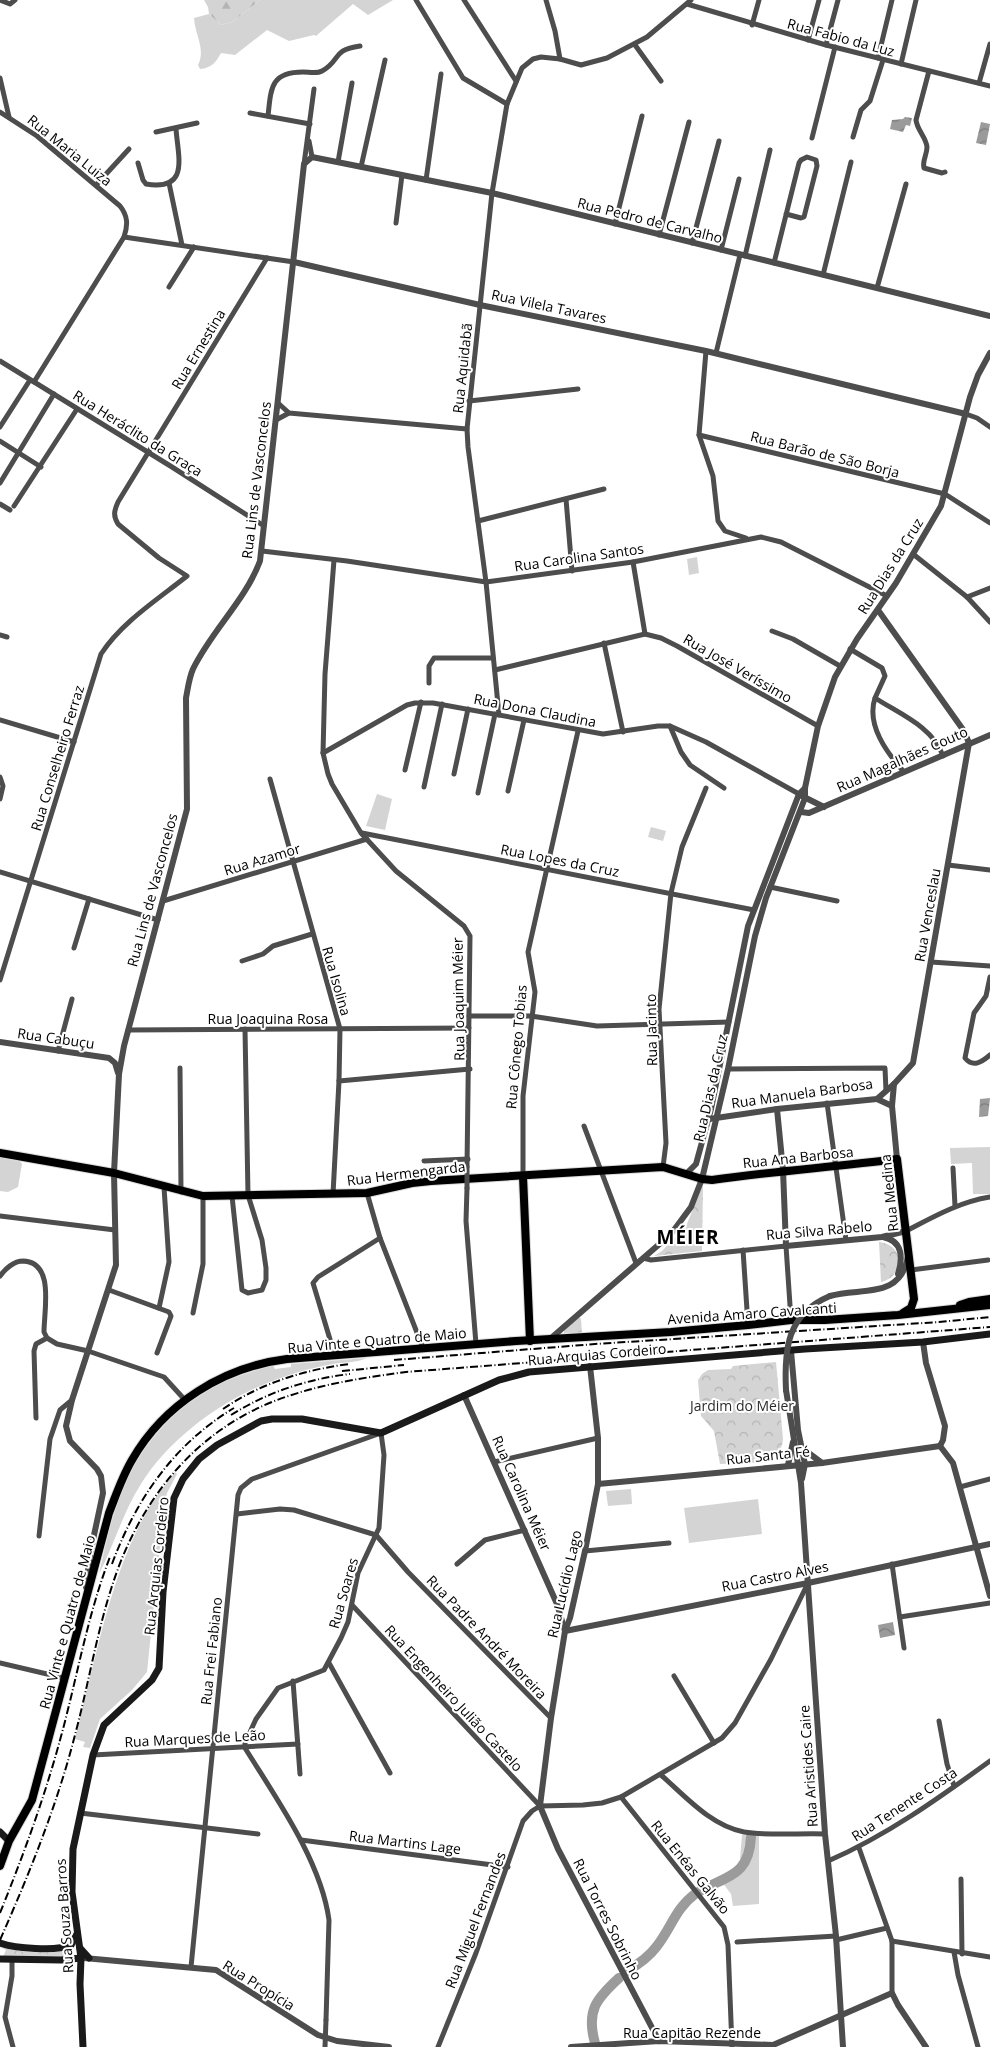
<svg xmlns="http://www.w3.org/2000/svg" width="990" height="2047" font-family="'Open Sans',sans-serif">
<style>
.grass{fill:#d4d4d4}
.forest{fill:url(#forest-firs)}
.park{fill:url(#park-crowns)}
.water{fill:url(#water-waves)}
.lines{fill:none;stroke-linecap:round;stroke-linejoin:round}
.river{stroke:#9b9b9b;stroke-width:10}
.primary-casing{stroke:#dbdbdb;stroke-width:10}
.minor{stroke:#4d4d4d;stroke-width:5}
.tertiary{stroke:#4d4d4d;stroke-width:6}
.secondary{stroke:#1a1a1a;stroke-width:7}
.primary{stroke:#000;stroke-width:8}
.rail{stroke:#000;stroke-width:2;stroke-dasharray:8 2.5 1 2.5;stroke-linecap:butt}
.minor-bridge{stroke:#4d4d4d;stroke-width:5}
.tertiary-bridge{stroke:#4d4d4d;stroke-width:6}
.labels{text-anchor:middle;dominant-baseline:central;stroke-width:4;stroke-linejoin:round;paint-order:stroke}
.street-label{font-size:14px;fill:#000;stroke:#fff}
.park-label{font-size:14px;fill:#2b2b2b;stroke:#fff}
.district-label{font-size:19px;font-weight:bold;letter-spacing:1px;fill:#000;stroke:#fff}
</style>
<defs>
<pattern id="forest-firs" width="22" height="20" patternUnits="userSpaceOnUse" patternTransform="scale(1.25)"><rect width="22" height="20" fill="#d4d4d4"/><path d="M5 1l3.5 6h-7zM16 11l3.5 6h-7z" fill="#b4b4b4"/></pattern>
<pattern id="park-crowns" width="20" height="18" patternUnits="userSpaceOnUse" patternTransform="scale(1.25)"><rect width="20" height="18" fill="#d4d4d4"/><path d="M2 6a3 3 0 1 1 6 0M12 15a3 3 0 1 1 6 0" fill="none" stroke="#b4b4b4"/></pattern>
<pattern id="water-waves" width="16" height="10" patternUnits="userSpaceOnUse" patternTransform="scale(1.25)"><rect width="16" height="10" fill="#9b9b9b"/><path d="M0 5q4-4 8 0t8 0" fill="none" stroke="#7c7c7c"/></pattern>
</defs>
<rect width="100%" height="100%" fill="#fff"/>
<!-- grass -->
<g class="grass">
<path d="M260 0H393L368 15 353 4 316 36 314 35 289 41 267 30 235 55 221 53C216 62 212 68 200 69L198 65C206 49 195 35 194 18L209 14 221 25 232 22Z"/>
<path d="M697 557 699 573 689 575 687 559Z"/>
<path d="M377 794 392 799 385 830 366 826Z"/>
<path d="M651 827 666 831 663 841 648 837Z"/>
<path d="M990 1147V1194H973L972 1163 951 1164 950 1148Z"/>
<path d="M0 1157 19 1160 22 1164 18 1187 8 1192 0 1191Z"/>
<path d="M367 1358C356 1363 345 1362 333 1364 315 1367 296 1372 278 1379 226 1397 170 1437 141 1484 123 1512 114 1545 99 1574 104 1553 108 1531 115 1511 130 1458 167 1412 215 1386 233 1377 254 1371 273 1365L275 1369 291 1367V1364Z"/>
<path d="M175 1472 177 1474 167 1493 164 1507 147 1672 132 1690 100 1719 90 1748 83 1747 85 1742 75 1739C94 1667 109 1578 146 1513 154 1498 165 1486 175 1472Z"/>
<path d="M631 1489 632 1504 608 1506 606 1491Z"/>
<path d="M758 1499 762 1534 689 1543 684 1508Z"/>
<path d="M742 1835H759V1904L733 1906 731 1894 719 1878 735 1871 742 1865 740 1859Z"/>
</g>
<!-- forest -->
<path class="forest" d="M204 0H260L232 22 221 25 209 14 208 7Z"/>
<!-- park -->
<g class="park">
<path d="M703 1185 702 1251 654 1256 662 1251 686 1226Z"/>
<path d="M879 1242C908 1246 902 1278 881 1282Z"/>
<path d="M579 1317 581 1319 582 1333H564V1330Z"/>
<path d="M776 1362 783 1439C782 1450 777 1458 767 1462L720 1464 714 1431 701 1416 698 1380 702 1374 708 1370 731 1369 733 1366Z"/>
<path d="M0 1947C19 1953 53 1954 72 1950L73 1955 61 1957H3L6 1950Z"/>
</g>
<!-- water -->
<g class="water">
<path d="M905 117 912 118 910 126 906 125 903 132 890 129 892 120 903 119Z"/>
<path d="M981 122 990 124 986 145 976 143Z"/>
<path d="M990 1098 988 1116 979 1117 980 1099Z"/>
<path d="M893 1622 895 1635 880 1638 878 1625Z"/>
</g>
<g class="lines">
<!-- river -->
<g class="river">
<path d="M700 1891C729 1875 749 1875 751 1837"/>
<path d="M627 1971C639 1964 649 1957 657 1946 671 1928 676 1908 695 1894"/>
<path d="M595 2043C586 2011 596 1999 619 1978"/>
</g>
<defs>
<g id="primary">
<path d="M0 1153 114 1173 203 1196 367 1193 412 1183 431 1181 663 1167 702 1179 712 1180C774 1171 836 1167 897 1159L914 1299 911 1308 903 1313"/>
<path d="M523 1176 530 1341"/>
<path d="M960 1305 969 1302 990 1299"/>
<path d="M0 1866 9 1841 32 1800 109 1513C116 1495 122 1477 132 1460 164 1404 223 1367 287 1359L516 1341 671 1332 748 1325 791 1320H825L898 1315 990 1305"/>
</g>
</defs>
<!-- primary casing -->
<use href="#primary" class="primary-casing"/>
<!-- minor -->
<g class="minor">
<path d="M0 0 10 4 15 0"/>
<path d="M416 0 463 78 507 104"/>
<path d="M464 0 516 81"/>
<path d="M546 0 555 31 560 59"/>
<path d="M687 4 826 45 990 86"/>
<path d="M752 25 759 0"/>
<path d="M808 40 819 0"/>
<path d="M635 45 661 81"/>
<path d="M826 45 838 0"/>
<path d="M878 58 892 0"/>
<path d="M901 64 916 0"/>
<path d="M929 71 916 120C917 130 926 137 927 147 927 155 922 161 924 168L942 173 945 172"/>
<path d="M0 78 9 117"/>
<path d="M979 83 990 44"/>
<path d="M0 112 37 136 120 206C128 216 128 225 124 237L34 382"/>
<path d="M250 113 310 124"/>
<path d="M268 116C271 89 270 72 303 72 309 72 317 74 322 71 341 61 331 50 360 46"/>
<path d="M156 132 197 123"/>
<path d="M853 137 861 110 870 101 883 60"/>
<path d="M812 138 835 47"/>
<path d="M309 141 312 157"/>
<path d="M338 162 352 83"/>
<path d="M138 163 143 180 146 184C190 191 178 157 176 129"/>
<path d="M304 164 314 89"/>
<path d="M361 167 385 60"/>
<path d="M426 180 441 74"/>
<path d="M169 183 182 245"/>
<path d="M96 185 129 149"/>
<path d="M396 223 402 175"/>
<path d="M615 224 642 116"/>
<path d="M659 235 689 122"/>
<path d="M124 237 294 262"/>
<path d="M692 243 719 141"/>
<path d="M721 250 739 179"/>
<path d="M745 256 770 150"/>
<path d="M774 263 799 163 801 160 807 157 816 160 817 166 804 217 801 218 786 214"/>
<path d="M823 275 851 162"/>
<path d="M169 287 194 247"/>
<path d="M877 288 906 184"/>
<path d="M706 351 699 435 713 476 718 521 725 531 746 538"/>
<path d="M716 353 740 255"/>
<path d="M0 361 172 467 264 526"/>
<path d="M469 401 578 389"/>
<path d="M278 403 289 413 467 429"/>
<path d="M966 414 977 418 990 427"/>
<path d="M276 420 289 413"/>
<path d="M0 427 30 380"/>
<path d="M699 435 945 494 990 523"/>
<path d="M0 441 41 467"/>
<path d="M0 483 54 394"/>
<path d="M566 499 572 571"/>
<path d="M0 504 10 510"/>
<path d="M14 506 77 409"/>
<path d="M478 521 604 489"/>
<path d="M262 551 347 561 486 582 633 562 761 537 781 542 887 596"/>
<path d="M913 554 967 597 990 622"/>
<path d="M334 560 325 674 323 753 328 774 332 784 361 833 396 871 464 926 470 936 467 1167"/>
<path d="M633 562 645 634"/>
<path d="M967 597 990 588"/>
<path d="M772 631 793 639 840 666"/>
<path d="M0 635 7 637"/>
<path d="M604 643 623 732"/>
<path d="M850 649 882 668 885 676 875 698C900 714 933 727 943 756"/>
<path d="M495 670 645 634 661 638 677 646 818 726"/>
<path d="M429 683V666L434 658H493"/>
<path d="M875 698C866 725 887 753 904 772"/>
<path d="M499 715 486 582 468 447 467 429 492 193 507 104 522 68 533 59 541 57 560 59 581 65 607 58 647 37 691 0"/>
<path d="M0 720 74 742"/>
<path d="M670 726 681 752 690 765 724 788"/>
<path d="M323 753 407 705 415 703H433L603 734 658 726H670L706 742 799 794"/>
<path d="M405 770 421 702"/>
<path d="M454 774 468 709"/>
<path d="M0 777 3 786 0 799"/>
<path d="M270 779 340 1029 339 1081 333 1194"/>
<path d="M424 787 442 704"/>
<path d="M508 791 524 720"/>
<path d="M478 793 495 714"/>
<path d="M362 833 754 910"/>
<path d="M948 865 990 870"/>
<path d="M0 872 158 920"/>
<path d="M770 887 837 901"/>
<path d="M163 901 367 839"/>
<path d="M74 948 89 899"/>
<path d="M242 961 263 954 273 946 312 934"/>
<path d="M931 962 990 966"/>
<path d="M990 977 986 996 974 1013 965 1058C973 1068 982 1062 990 1055"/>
<path d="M0 980 101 654C122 622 157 600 187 576L159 558 118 524C113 516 114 511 118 502L267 258"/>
<path d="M469 1016H531L597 1026 729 1022"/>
<path d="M128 1030 469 1028"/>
<path d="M58 1051 72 999"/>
<path d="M180 1068 181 1192"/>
<path d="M728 1069 885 1068 886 1091"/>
<path d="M339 1081 470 1069"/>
<path d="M827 1103 846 1240"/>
<path d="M584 1126 636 1263"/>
<path d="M424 1161 468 1159"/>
<path d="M663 1167 666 1143 659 1009 671 893 682 847 706 788"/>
<path d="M953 1168 955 1206"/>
<path d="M523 1176V1096L535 992 528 952 578 731"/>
<path d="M467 1188 466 1221 476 1344"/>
<path d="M367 1193 380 1238 423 1348"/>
<path d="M232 1196 242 1290 248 1293 262 1290 266 1280V1268L262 1240 248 1195 245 1029"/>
<path d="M0 1216 115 1230"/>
<path d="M906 1231C933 1217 959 1202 990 1197"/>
<path d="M743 1250 748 1325"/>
<path d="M643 1258 651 1260 786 1246 791 1320"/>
<path d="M911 1270 988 1260"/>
<path d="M0 1276C5 1269 14 1261 23 1261 55 1262 44 1310 44 1332L47 1338 57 1344 88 1351 164 1377 185 1400"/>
<path d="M109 1290 169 1312 171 1316 157 1353"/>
<path d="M159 1308 169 1262 164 1187"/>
<path d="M193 1313 203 1264V1196"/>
<path d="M340 1355 332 1346 313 1283 318 1277 380 1238"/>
<path d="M36 1418 34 1351 36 1344 47 1338"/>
<path d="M494 1462 598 1438"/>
<path d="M960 1487 990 1479"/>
<path d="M237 1514 280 1509 294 1510 376 1535 408 1572 551 1718"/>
<path d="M39 1536 50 1439 60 1410 72 1400"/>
<path d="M585 1551 669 1543"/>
<path d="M457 1564 485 1540 525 1530"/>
<path d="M892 1564 904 1648"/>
<path d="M352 1605 540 1806"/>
<path d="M900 1617 990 1603"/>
<path d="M0 1663 64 1678"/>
<path d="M329 1663 390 1773"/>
<path d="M674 1676 714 1743"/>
<path d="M293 1681 300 1774"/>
<path d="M939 1721 947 1764 954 1786"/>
<path d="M93 1755 298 1744"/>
<path d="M661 1775C685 1796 711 1826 744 1832 767 1836 801 1833 825 1834"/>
<path d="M621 1797 724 1927 728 1945 732 2047"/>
<path d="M80 1813 258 1834"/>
<path d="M301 1840 508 1867"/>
<path d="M859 1848 892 1941V1993"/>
<path d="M828 1861C886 1836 939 1798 990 1761"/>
<path d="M961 1879 962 1954"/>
<path d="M836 1940 887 1928"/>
<path d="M892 1941 990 1957"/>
<path d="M737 1942 836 1936"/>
<path d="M954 1952 958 1975 978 2047"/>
<path d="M12 1960V1976L5 2017 13 2047"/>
<path d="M191 1967 238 1495 241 1488 252 1479 381 1433 384 1455 379 1528 358 1573 348 1622 341 1638 324 1670 278 1688 256 1719 245 1743V1748C276 1798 321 1861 329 1920L326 2020"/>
<path d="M438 2047 476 1953 523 1821 532 1811 540 1806 583 1805 602 1803 621 1797 722 1738 735 1723 771 1659 807 1585"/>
</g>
<!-- tertiary -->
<g class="tertiary">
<path d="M294 262 480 305 706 351 966 414"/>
<path d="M802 796 824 807"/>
<path d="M801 812 809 813 990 735"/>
<path d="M0 1042 109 1058 115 1063 118 1073"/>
<path d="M894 1084 892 1106 897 1159"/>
<path d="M877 1099 892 1106"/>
<path d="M777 1109 783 1170 786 1246 882 1237 906 1231"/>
<path d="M709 1119 777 1109 877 1099 894 1084 913 1063 969 743 964 731 878 610"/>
<path d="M686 1174 696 1164 711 1109 748 926 799 794 805 788"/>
<path d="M883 1237C903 1241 903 1258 898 1274"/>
<path d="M830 1296C861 1287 901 1300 908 1256"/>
<path d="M550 1339 671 1234 691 1207 702 1179 728 1069 755 936 766 898 805 798V788L818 726 835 677 857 639 896 583 941 506 970 397 978 375 990 353"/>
<path d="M923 1342 926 1363 945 1426 943 1440 940 1446"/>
<path d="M791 1351 798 1430 805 1464 802 1479"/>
<path d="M590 1366 598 1438V1484L585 1551 570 1618 565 1631 551 1718 540 1806 558 1849 659 2041"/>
<path d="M786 1390 801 1483 825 1834 836 1936 843 2047"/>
<path d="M464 1395 557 1604 565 1631"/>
<path d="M940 1446 953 1463 990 1596"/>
<path d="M802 1448 822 1463"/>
<path d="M788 1465 793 1442"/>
<path d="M598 1484 822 1463 940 1446"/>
<path d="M86 1587 90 1554 103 1493 101 1476 97 1469 70 1441 66 1426 72 1400 116 1265 114 1173 119 1074 124 1046 187 809 186 698C188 688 189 678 193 669 212 630 245 601 260 561L304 164 312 157 492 193 990 316"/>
<path d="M565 1631 808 1583 990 1544"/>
<path d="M84 1958 216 1970 318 2035 337 2041 389 2047"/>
<path d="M571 2047 659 2041 773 2045 892 1993 898 2005 926 2047"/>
</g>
<!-- secondary -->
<g class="secondary">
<path d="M0 1832 9 1841"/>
<path d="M0 1943C15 1948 56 1952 71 1945L77 1934"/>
<path d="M80 1948 89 1958"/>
<path d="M0 1959 61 1960 81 1958"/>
<path d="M83 2047 80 1984 81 1958 72 1892 73 1849 93 1755 104 1725 152 1680 159 1668 163 1592 174 1498 183 1479 199 1459 217 1445 261 1421 272 1419H302L381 1433 499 1380 529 1372 805 1349 923 1342 990 1334"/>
</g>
<!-- primary -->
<use href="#primary" class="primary"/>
<!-- rail -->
<g class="rail">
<path d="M394 1360 595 1344 939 1322 990 1317"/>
<path d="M342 1371 404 1365"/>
<path d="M223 1409C261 1383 304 1370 349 1364"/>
<path d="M231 1415C268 1392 307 1379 350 1374"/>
<path d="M112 1564C136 1499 174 1444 234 1408"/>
<path d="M0 1913C23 1856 44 1799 60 1740 77 1679 87 1616 110 1557"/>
<path d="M0 1940C30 1872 58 1803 76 1731 89 1682 97 1631 113 1583 139 1503 192 1434 272 1402 315 1385 360 1378 406 1372L990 1327"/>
</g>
<!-- minor-bridge -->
<g class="minor-bridge">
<path d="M467 1188V1167"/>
<path d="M325 2047 326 2020"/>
</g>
<!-- tertiary-bridge -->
<path class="tertiary-bridge" d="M786 1390C784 1349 787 1314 830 1296"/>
</g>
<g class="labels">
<!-- street labels -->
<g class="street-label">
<text transform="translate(841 37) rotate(15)">Rua Fabio da Luz</text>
<text transform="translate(70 150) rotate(39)">Rua Maria Luiza</text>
<text transform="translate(650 220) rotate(14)">Rua Pedro de Carvalho</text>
<text transform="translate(549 306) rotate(12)">Rua Vilela Tavares</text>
<text transform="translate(198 349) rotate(-59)">Rua Ernestina</text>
<text transform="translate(462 368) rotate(-84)">Rua Aquidabã</text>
<text transform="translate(138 433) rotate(32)">Rua Heráclito da Graça</text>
<text transform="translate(825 454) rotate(14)">Rua Barão de São Borja</text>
<text transform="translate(256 480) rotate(-83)">Rua Lins de Vasconcelos</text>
<text transform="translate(579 557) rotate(-8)">Rua Carolina Santos</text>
<text transform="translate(890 566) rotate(-58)">Rua Dias da Cruz</text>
<text transform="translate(738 668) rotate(30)">Rua José Veríssimo</text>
<text transform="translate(535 710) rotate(11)">Rua Dona Claudina</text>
<text transform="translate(57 758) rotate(-73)">Rua Conselheiro Ferraz</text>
<text transform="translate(902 759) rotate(-24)">Rua Magalhães Couto</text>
<text transform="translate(262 859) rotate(-17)">Rua Azamor</text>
<text transform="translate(560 860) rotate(11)">Rua Lopes da Cruz</text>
<text transform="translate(152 890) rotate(-75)">Rua Lins de Vasconcelos</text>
<text transform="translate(927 915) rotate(-80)">Rua Venceslau</text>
<text transform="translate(337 981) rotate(74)">Rua Isolina</text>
<text transform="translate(458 999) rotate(-91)">Rua Joaquim Méier</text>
<text x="268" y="1018">Rua Joaquina Rosa</text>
<text transform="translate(651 1030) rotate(-91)">Rua Jacinto</text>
<text transform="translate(56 1038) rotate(8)">Rua Cabuçu</text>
<text transform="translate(516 1047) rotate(-85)">Rua Cônego Tobias</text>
<text transform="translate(710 1088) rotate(-77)">Rua Dias da Cruz</text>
<text transform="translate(802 1093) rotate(-8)">Rua Manuela Barbosa</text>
<text transform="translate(798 1157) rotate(-6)">Rua Ana Barbosa</text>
<text transform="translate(406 1173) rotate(-7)">Rua Hermengarda</text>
<text transform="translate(889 1193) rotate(-96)">Rua Medina</text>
<text transform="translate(819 1230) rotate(-5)">Rua Silva Rabelo</text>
<text transform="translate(752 1313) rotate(-4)">Avenida Amaro Cavalcanti</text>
<text transform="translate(377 1340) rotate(-5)">Rua Vinte e Quatro de Maio</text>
<text transform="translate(597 1354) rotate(-5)">Rua Arquias Cordeiro</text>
<text transform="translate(768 1455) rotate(-6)">Rua Santa Fé</text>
<text transform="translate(522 1493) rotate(66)">Rua Carolina Méier</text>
<text transform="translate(156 1566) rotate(-84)">Rua Arquias Cordeiro</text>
<text transform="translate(775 1576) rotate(-11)">Rua Castro Alves</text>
<text transform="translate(564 1584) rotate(-77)">Rua Lucídio Lago</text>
<text transform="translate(343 1593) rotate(-74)">Rua Soares</text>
<text transform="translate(67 1622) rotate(-75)">Rua Vinte e Quatro de Maio</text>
<text transform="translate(487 1637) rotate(46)">Rua Padre André Moreira</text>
<text transform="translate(211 1651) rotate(-84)">Rua Frei Fabiano</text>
<text transform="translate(454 1698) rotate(47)">Rua Engenheiro Julião Castelo</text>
<text transform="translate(195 1738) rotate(-3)">Rua Marques de Leão</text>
<text transform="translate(808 1766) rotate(-94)">Rua Aristides Caire</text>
<text transform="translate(904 1804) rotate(-33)">Rua Tenente Costa</text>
<text transform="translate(405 1842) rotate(7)">Rua Martins Lage</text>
<text transform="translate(691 1867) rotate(51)">Rua Enéas Galvão</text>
<text transform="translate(64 1916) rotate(-94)">Rua Souza Barros</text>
<text transform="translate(608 1919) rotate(63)">Rua Torres Sobrinho</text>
<text transform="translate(475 1920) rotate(-69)">Rua Miguel Fernandes</text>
<text transform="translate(259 1985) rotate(32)">Rua Propícia</text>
<text x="692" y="2032">Rua Capitão Rezende</text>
</g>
<!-- park labels -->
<g class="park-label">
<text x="742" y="1405">Jardim do Méier</text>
</g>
<!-- district labels -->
<g class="district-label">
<text x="688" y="1237">MÉIER</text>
</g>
</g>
</svg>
